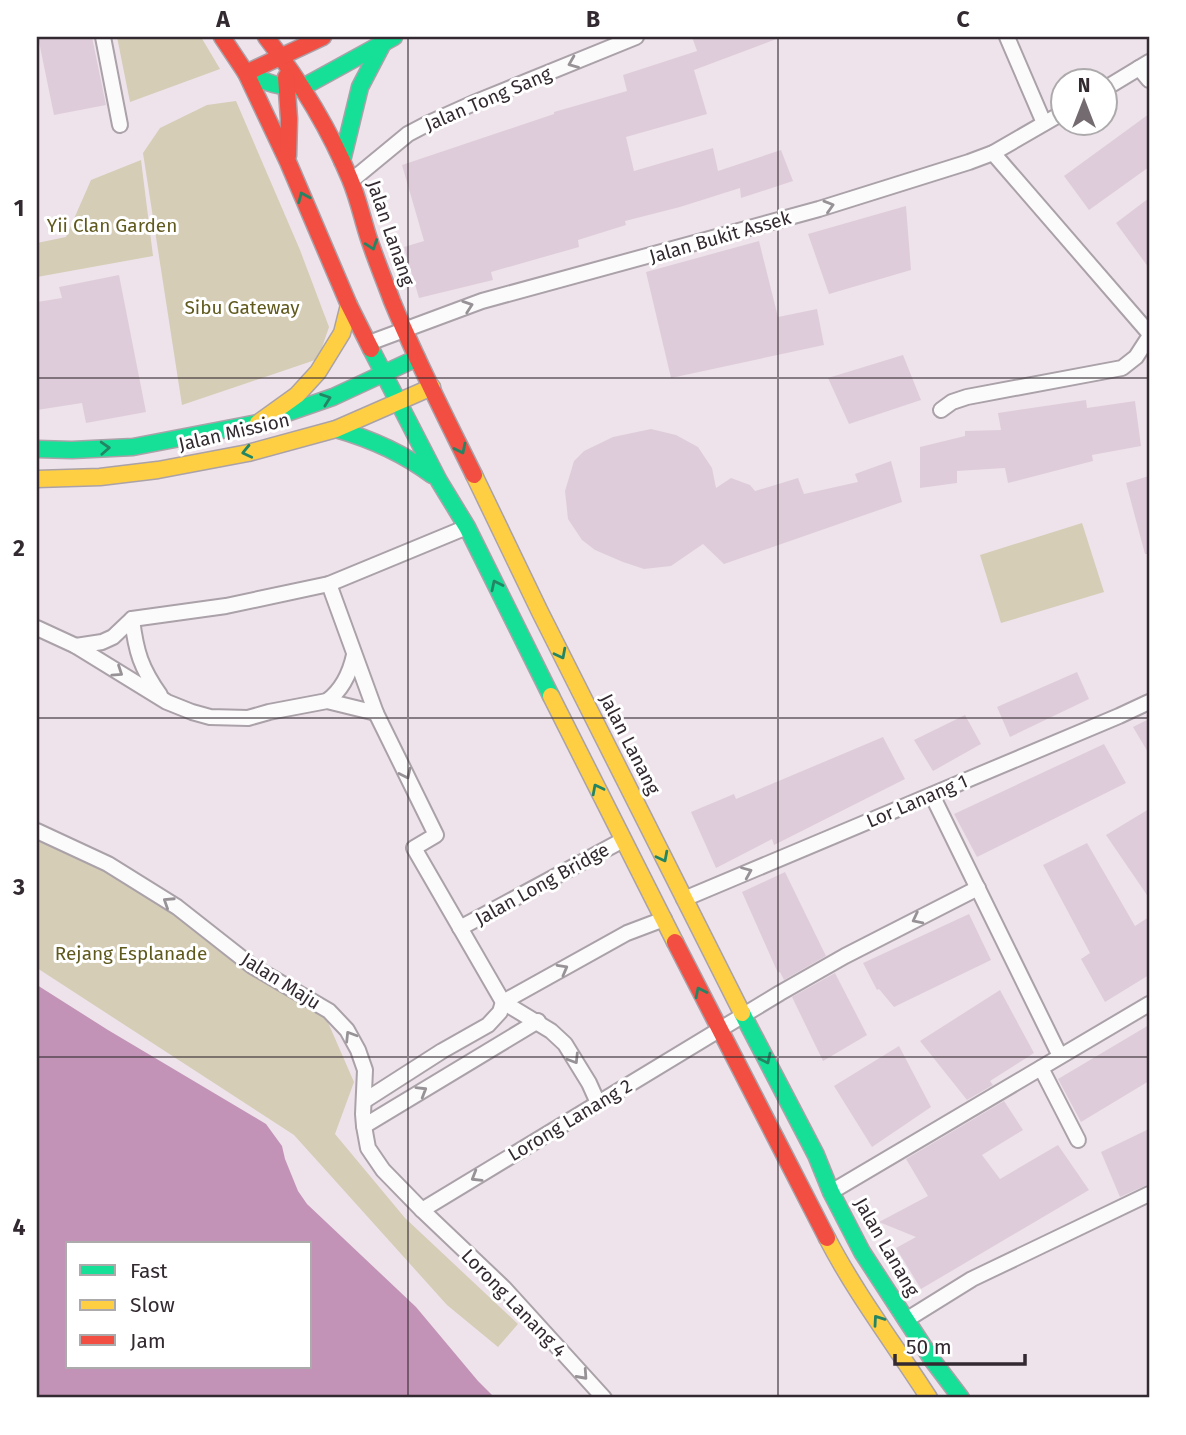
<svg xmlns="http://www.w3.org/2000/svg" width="1186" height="1435" font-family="'Fira Sans',sans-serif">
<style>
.green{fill:#d5cdb6}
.water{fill:#c293b7;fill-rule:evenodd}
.building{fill:#dfccda}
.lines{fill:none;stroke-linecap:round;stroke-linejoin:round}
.street-casing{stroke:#aaa2a8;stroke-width:18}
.fast-casing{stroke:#aaa2a8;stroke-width:19}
.slow-casing{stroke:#aaa2a8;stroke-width:19}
.jam-casing{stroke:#aaa2a8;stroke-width:19}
.street{stroke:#fcfbfc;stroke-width:14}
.fast{stroke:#16e098;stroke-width:16}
.slow{stroke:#ffcf43;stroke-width:16}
.jam{stroke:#f24e42;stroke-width:16}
.oneway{stroke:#979296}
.oneway2{stroke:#248564}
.grid{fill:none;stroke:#322a30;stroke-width:2;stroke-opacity:0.55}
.labels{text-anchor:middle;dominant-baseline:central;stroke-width:6;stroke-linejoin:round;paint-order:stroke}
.street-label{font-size:19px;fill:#322a30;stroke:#fff}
.park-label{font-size:19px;fill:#60591e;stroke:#fff}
.neatline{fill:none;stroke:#322a30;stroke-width:2.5}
.grid-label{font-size:23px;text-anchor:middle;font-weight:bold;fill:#322a30}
</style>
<rect width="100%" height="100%" fill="#eee3eb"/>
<!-- green -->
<g class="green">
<path d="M117 37H201L220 69 130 102Z"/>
<path d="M236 101 300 250 329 327 318 359 182 405 143 153 160 128 207 105Z"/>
<path d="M141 160 153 256 37 277V243L66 237 91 180Z"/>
<path d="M1082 523 1104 592 1001 623 980 555Z"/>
<path d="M37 837 155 893 323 1011 354 1082 335 1134 405 1218 518 1324 498 1347 447 1305 294 1135 37 968Z"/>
</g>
<!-- water -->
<path class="water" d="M37 985 108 1030 266 1124 282 1146 285 1159 298 1191 307 1204 416 1307 478 1381 495 1398H37ZM68 1244H310V1367H68Z"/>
<!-- building -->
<g class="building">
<path d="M38 37H92L106 105 54 115Z"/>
<path d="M692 37 779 38 694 70 707 114 626 137 634 171 713 148 718 171 781 150 793 181 741 198 740 188 680 207 625 221 626 225 578 240 579 247 491 272 493 280 419 298 404 247 424 241 402 165 554 114V112L627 91 623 75 697 51Z"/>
<path d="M1149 114V167L1089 210 1064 176Z"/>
<path d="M1149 198V268L1116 223Z"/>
<path d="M906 206 911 270 829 294 808 234Z"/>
<path d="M759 241 778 317 817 309 824 345 671 378 646 272Z"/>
<path d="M119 275 146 412 86 423 82 403 37 410V302L62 298 59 287Z"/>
<path d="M903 355 921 400 849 424 828 378Z"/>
<path d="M1086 400 1087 408 1135 401 1141 446 1092 455 1093 461 1008 483 1005 468 957 471V483L920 488V447L965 436V431L1001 430 998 413Z"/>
<path d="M651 429 676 435 698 447 712 468 716 488 731 478 750 485 755 491 798 478 804 494 858 482 855 474 891 461 902 502 724 564 703 544 671 566 644 569 623 562 595 550 582 540 568 519 565 491 574 461 584 451 613 437Z"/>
<path d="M1149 476V554H1145L1126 483Z"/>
<path d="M1077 672 1089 699 1010 737 997 707Z"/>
<path d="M965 715 981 744 933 771 914 740Z"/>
<path d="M1149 719V754L1133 727Z"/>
<path d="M883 737 905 779 774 845 772 839 716 868 691 812 734 794 736 799Z"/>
<path d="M1104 744 1126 783 977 857 954 814Z"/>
<path d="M1149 809V898L1106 835Z"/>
<path d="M1087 843 1135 926 1149 917V975L1105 1002 1081 959 1090 953 1043 865Z"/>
<path d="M785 872 826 956 784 980 780 972 778 973 742 892Z"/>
<path d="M969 914 991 960 894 1007 879 989 877 990 863 963Z"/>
<path d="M835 973 867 1035 823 1061 792 997Z"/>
<path d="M1000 990 1034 1053 990 1081 993 1085 967 1100 920 1041Z"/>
<path d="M1149 1025V1081L1081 1122 1058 1079Z"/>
<path d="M899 1046 931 1107 872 1147 834 1086Z"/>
<path d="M1004 1101 1023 1130 982 1155 1000 1179 1058 1145 1089 1190 921 1289 896 1248 916 1237 879 1222 928 1196 906 1159Z"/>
<path d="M1149 1129V1184L1120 1197 1101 1152Z"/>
</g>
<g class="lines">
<defs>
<g id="street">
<path d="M103 37 120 125"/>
<path d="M1007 37 1044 123"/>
<path d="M1139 68 1149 80"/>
<path d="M1106 88 1149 62"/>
<path d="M993 153 1149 333"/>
<path d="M351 181 408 134 427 124 476 102 636 37"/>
<path d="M369 343 482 301 819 209 969 162 993 153 1064 112"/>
<path d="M941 410 952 402 967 397 1122 368 1136 357 1149 337"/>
<path d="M329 584 376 713 436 835 414 848 503 1002 551 1031 565 1044 589 1083 598 1103"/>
<path d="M132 619C136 652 141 668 160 695"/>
<path d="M37 628 76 646 167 702 192 712 210 717 248 718 269 712 327 701 376 713"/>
<path d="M76 646 102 642 113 637 132 619 226 606 329 584 467 527"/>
<path d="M327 701C342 690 350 673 354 655"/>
<path d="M932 795 1060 1056"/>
<path d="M37 831 108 864 177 907 252 966 329 1011 347 1030 358 1050 365 1070 363 1114 364 1126 368 1148 383 1170 422 1210 504 1288 604 1398"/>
<path d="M684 899 1119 716 1149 702"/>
<path d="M460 928 623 840"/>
<path d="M1041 1068 1078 1140"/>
<path d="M364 1101 442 1051 488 1025 500 1012 503 1002 627 933 664 919"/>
<path d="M364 1126 538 1021"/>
<path d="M831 1192 1149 1004"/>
<path d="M422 1210 780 993 845 956 978 888"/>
<path d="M906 1320 972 1279 1149 1194"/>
</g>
<g id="fast">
<path d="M246 73C265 82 282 89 303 87L394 37"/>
<path d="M342 161 360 87 383 43"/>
<path d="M371 349 439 481 467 527 551 696"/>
<path d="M336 429C371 439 403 453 432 475"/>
<path d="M37 449 72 450 133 447 258 423 333 397 417 358"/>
<path d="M742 1013 816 1155 831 1192 862 1252 933 1361 961 1398"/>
</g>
<g id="slow">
<path d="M258 423 297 395 318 372 342 333 349 305"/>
<path d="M474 475 540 612 742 1013"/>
<path d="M37 479 100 477 158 470 248 453 336 429 432 387"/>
<path d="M551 696 675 942"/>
<path d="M827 1238C856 1294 895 1345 929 1398"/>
</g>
<g id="jam">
<path d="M222 37 246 73 288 162 349 305 371 349"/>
<path d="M266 37C300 81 329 128 350 179 358 198 362 217 368 236 375 258 384 279 392 301 416 360 446 418 474 475"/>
<path d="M246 73 323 37"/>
<path d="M286 77 289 119 288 156"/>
<path d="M675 942 827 1238"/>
</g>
</defs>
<!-- street casing -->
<use href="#street" class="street-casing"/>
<!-- fast casing -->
<use href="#fast" class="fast-casing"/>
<!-- slow casing -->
<use href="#slow" class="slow-casing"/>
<!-- jam casing -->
<use href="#jam" class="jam-casing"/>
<!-- street -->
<use href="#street" class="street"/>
<!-- fast -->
<use href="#fast" class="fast"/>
<!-- slow -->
<use href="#slow" class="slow"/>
<!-- jam -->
<use href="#jam" class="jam"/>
</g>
<!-- one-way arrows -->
<defs><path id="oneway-chevron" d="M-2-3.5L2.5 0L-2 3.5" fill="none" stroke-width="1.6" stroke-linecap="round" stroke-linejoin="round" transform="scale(1.75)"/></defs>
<g class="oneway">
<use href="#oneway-chevron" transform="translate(573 63) rotate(158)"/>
<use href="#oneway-chevron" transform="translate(829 206) rotate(-17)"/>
<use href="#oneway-chevron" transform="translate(468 306) rotate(-19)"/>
<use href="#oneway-chevron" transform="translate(118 672) rotate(34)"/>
<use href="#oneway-chevron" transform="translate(406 774) rotate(64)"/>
<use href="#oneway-chevron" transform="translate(747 872) rotate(-23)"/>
<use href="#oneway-chevron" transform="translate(168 902) rotate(-147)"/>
<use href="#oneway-chevron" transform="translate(917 919) rotate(153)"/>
<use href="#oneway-chevron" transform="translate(563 969) rotate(-29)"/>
<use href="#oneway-chevron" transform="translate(350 1036) rotate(-122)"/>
<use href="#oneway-chevron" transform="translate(574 1059) rotate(58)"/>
<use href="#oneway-chevron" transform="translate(422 1091) rotate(-31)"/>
<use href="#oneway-chevron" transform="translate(476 1177) rotate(149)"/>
<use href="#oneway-chevron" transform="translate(583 1375) rotate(48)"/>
</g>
<g class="oneway2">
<use href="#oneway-chevron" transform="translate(303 197) rotate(-113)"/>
<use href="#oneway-chevron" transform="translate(372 245) rotate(71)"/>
<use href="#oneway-chevron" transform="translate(326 399) rotate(-20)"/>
<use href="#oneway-chevron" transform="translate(105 448) rotate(-3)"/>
<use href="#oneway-chevron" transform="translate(461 449) rotate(64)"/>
<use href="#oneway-chevron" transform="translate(247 452) rotate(167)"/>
<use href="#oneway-chevron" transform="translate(496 585) rotate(-116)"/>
<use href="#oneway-chevron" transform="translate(561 654) rotate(63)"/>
<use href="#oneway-chevron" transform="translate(597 789) rotate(-117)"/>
<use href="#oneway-chevron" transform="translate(663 857) rotate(63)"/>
<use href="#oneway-chevron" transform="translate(700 992) rotate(-116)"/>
<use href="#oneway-chevron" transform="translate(766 1059) rotate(64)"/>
<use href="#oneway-chevron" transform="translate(878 1320) rotate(-125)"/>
</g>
<!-- grid -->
<path class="grid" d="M408 37V1398M778 37V1398M37 378H1149M37 718H1149M37 1057H1149"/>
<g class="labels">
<!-- street labels -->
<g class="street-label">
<text transform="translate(488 99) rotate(-23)">Jalan Tong Sang</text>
<text transform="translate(391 233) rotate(71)">Jalan Lanang</text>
<text transform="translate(720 237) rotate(-16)">Jalan Bukit Assek</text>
<text transform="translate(234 432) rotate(-13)">Jalan Mission</text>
<text transform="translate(630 744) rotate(63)">Jalan Lanang</text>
<text transform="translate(917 801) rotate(-23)">Lor Lanang 1</text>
<text transform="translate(542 884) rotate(-29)">Jalan Long Bridge</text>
<text transform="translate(281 981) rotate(32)">Jalan Maju</text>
<text transform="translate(570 1120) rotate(-31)">Lorong Lanang 2</text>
<text transform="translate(887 1247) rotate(60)">Jalan Lanang</text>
<text transform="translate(514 1303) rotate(46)">Lorong Lanang 4</text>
</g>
<!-- park labels -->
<g class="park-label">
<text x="112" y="225">Yii Clan Garden</text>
<text x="242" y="307">Sibu Gateway</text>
<text x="131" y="953">Rejang Esplanade</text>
</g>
</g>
<!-- border -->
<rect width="1186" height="1435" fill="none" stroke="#ffffff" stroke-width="77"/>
<!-- legend -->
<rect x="66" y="1242" width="245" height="126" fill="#ffffff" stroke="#adaaac" stroke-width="2"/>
<rect x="80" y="1265" width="35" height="10" fill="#16e098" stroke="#adaaac" stroke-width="2"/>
<text x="130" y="1278" font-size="21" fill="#322a30">Fast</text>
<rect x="80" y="1300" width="35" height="10" fill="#ffcf43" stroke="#adaaac" stroke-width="2"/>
<text x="130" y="1312" font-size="21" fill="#322a30">Slow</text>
<rect x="80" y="1335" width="35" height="10" fill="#f24e42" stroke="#adaaac" stroke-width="2"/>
<text x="130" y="1348" font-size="21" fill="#322a30">Jam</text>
<!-- north arrow -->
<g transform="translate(1084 102)"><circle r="33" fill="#ffffff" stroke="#adaaac" stroke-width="2"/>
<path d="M0-5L12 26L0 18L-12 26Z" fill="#746b71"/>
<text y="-10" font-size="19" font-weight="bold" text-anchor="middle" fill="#322a30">N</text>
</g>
<!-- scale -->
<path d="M895 1354v10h130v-10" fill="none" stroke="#322a30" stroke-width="3.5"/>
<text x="906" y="1354" font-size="21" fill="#322a30" stroke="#ffffff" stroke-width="5" paint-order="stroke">50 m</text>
<rect x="38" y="38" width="1110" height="1358" class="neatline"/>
<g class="grid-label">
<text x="223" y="27">A</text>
<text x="593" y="27">B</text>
<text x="963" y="27">C</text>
<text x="19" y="216">1</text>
<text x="19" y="556">2</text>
<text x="19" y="895">3</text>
<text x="19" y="1235">4</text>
</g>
</svg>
